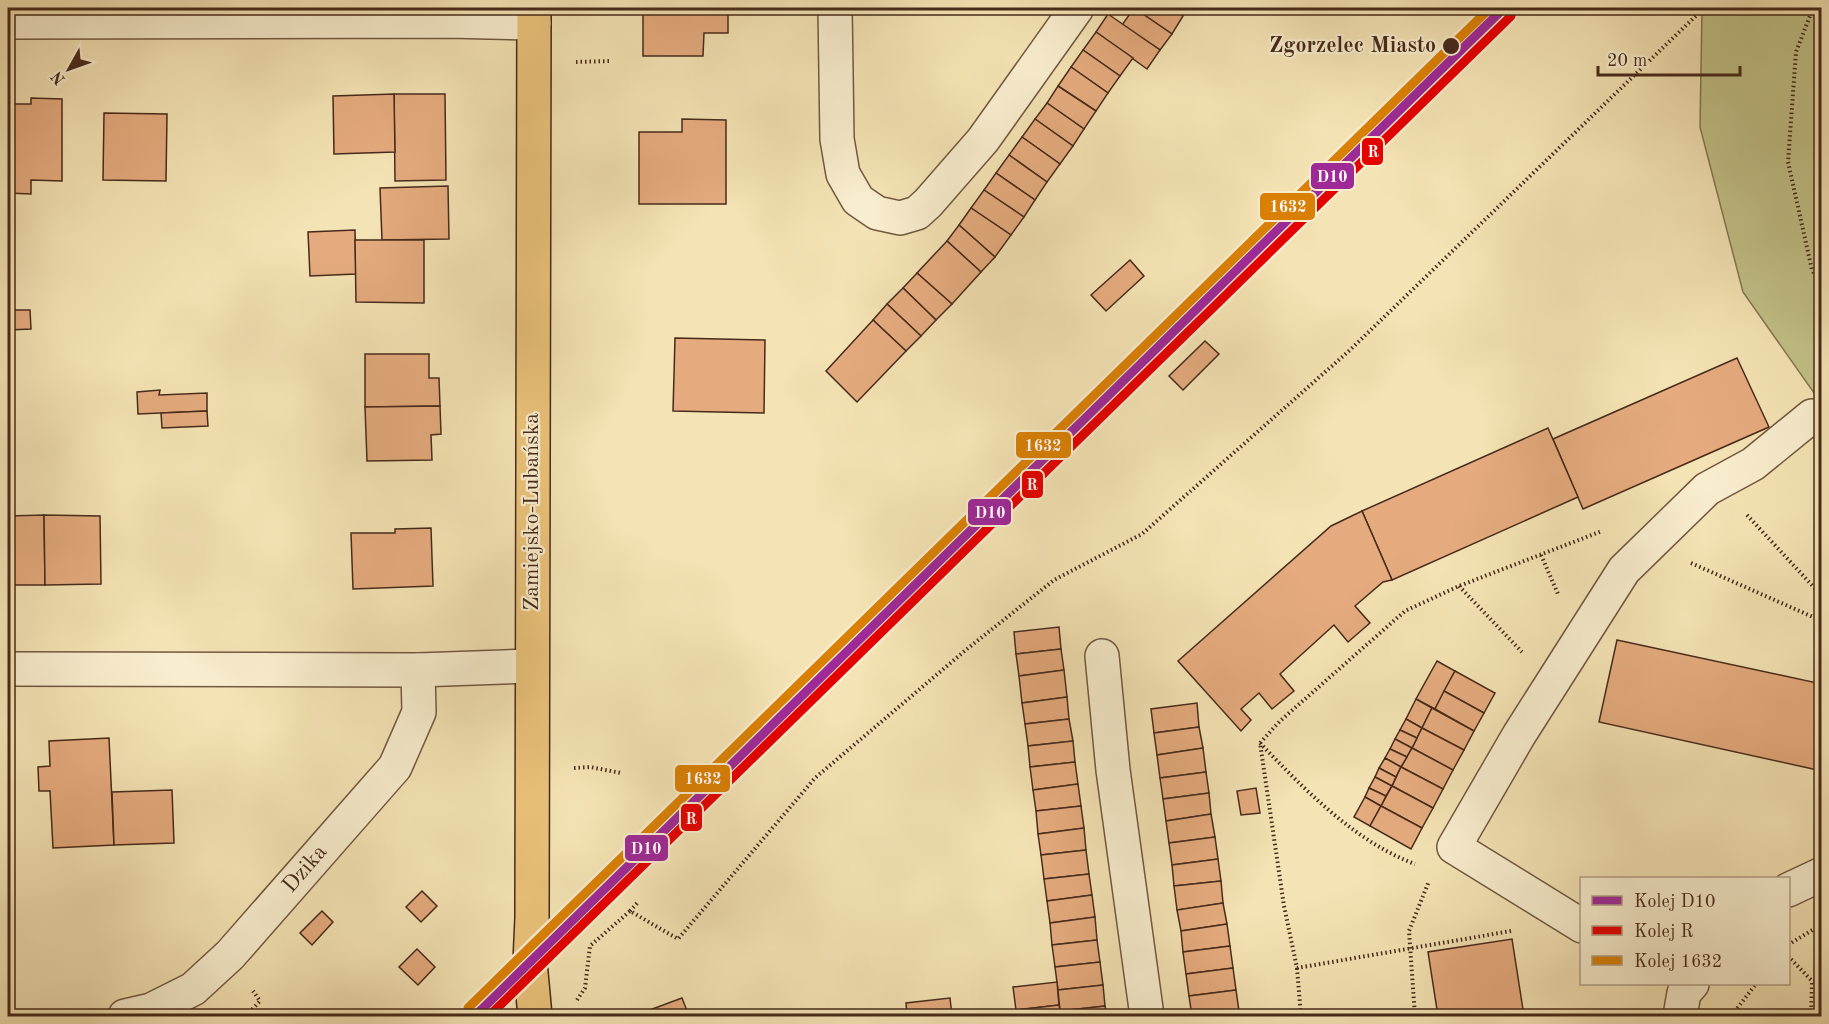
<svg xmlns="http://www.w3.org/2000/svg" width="1829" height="1024" font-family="'Old Standard TT',serif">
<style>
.green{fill:#c2c188;stroke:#847652;stroke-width:1.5}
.building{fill:#e5ab7e;stroke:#462a1b;stroke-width:1.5}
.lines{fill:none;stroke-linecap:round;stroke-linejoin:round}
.minor-casing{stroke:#725841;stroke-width:36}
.major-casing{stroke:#462a1b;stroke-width:36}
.path{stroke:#462a1b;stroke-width:4;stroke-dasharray:1.5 3;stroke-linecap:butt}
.minor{stroke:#f8edce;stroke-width:33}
.major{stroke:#eac27a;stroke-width:33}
.rail-1-casing{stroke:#f8edce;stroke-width:14}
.rail-2-casing{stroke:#f8edce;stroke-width:14}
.rail-3-casing{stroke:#f8edce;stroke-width:14}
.rail-1{stroke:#9e2a97;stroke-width:9}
.rail-2{stroke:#e50000;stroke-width:9}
.rail-3{stroke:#da8005;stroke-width:9}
.stop-dot{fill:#462a1b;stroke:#f8edce;stroke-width:2}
.labels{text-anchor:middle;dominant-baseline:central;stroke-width:4.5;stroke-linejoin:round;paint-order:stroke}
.stop-label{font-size:22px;font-weight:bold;fill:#462a1b;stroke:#f8edce;text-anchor:end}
.street-label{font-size:22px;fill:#462a1b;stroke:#f8edce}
.line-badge{stroke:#f8edce;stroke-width:2}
.badge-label{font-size:16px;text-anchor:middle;font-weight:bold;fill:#fff}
</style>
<rect width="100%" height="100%" fill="#f4e3b4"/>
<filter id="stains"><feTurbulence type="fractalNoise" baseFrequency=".00333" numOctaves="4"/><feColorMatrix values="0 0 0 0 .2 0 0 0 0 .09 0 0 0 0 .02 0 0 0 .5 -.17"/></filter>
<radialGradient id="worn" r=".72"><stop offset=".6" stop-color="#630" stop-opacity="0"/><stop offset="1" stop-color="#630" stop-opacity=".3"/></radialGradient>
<!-- green -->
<path class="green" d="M1702 8H1821V403L1743 292 1700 127Z"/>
<!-- building -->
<g class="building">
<path d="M643 8H728V33H704L703 56H643Z"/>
<path d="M1134 8H1171L1183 16 1172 34Z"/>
<path d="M1134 8 1172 34 1160 50 1122 25Z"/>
<path d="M1108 14 1160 50 1147 69 1096 32Z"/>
<path d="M1096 32 1133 58 1120 76 1083 50Z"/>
<path d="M1083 50 1120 76 1108 93 1071 67Z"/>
<path d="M1071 67 1108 93 1096 111 1058 86Z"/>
<path d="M1058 86 1096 111 1084 129 1047 103Z"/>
<path d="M394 94H445L446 180 395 181Z"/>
<path d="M394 94 395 152 334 154 333 96Z"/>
<path d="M31 98 62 99V181L31 180V194L8 193V104H31Z"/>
<path d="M1047 103 1084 129 1073 146 1035 119Z"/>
<path d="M104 113 167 114 166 181 103 180Z"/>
<path d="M682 119 726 120V204H639V132H682Z"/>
<path d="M1035 119 1073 146 1060 164 1022 137Z"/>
<path d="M1022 137 1060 164 1047 182 1009 155Z"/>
<path d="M1009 155 1047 182 1035 200 996 173Z"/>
<path d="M996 173 1035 200 1024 217 984 190Z"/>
<path d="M448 186 449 239 382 240 380 188Z"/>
<path d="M984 190 1024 217 1011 235 971 208Z"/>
<path d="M971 208 1011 235 995 257 959 225Z"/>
<path d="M959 225 995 257 981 272 947 241Z"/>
<path d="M355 230 356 274 310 276 308 232Z"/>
<path d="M355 240H424V303L356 302Z"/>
<path d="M947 241 981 272 952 304 917 273Z"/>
<path d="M1130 260 1144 276 1106 311 1091 295Z"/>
<path d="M917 273 952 304 936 320 903 288Z"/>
<path d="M903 288 936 320 921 336 887 304Z"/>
<path d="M887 304 921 336 906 351 873 320Z"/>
<path d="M8 310H30L31 329 8 330Z"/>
<path d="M873 320 906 351 857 402 826 371Z"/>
<path d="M675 338 765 340 764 413 673 411Z"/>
<path d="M1205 341 1219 354 1183 390 1169 376Z"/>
<path d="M365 354H429V378H439L440 406 365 407Z"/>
<path d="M1737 358 1769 427 1583 509 1553 439Z"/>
<path d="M160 390 159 395 207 393V411L138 414 137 392Z"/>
<path d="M440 406 441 434 431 435 432 460 367 461 365 407Z"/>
<path d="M207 411 208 426 162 428 161 413Z"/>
<path d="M1548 428 1578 497 1392 580 1362 511Z"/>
<path d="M1362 511 1392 580 1383 582 1355 606 1370 623 1348 642 1334 625 1280 674 1294 691 1272 709 1259 693 1241 709 1251 720 1241 731 1178 661 1331 526Z"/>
<path d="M44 515 45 585H8V516Z"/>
<path d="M44 515 100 516 101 584 45 585Z"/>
<path d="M431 528 433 586 353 589 351 533H395V529Z"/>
<path d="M1059 627 1061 649 1016 654 1014 632Z"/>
<path d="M1617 640 1822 684V771L1599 722Z"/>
<path d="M1061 649 1064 670 1019 676 1016 654Z"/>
<path d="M1437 661 1455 671 1435 709 1416 699Z"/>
<path d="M1064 670 1067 697 1022 703 1019 676Z"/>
<path d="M1455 671 1495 693 1484 713 1444 691Z"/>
<path d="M1444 691 1484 713 1474 731 1435 709Z"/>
<path d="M1067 697 1069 719 1025 724 1022 703Z"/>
<path d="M1416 699 1432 708 1422 728 1406 719Z"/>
<path d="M1197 703 1199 727 1154 733 1151 709Z"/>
<path d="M1432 708 1474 731 1464 750 1422 728Z"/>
<path d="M1069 719 1073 741 1028 746 1025 724Z"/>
<path d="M1406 719 1422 728 1417 738 1400 730Z"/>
<path d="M1199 727 1203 748 1157 755 1154 733Z"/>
<path d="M1422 728 1464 750 1453 770 1412 748Z"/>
<path d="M1400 730 1417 738 1412 748 1395 739Z"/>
<path d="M109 738 114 845 53 848 50 791H39L38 767 50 766 49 741Z"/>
<path d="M1395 739 1412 748 1407 757 1390 749Z"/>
<path d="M1073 741 1075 762 1030 767 1028 746Z"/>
<path d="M1203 748 1206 772 1160 778 1157 755Z"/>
<path d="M1412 748 1453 770 1443 789 1401 767Z"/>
<path d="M1390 749 1407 757 1401 767 1385 758Z"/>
<path d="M1385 758 1401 767 1396 777 1379 768Z"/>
<path d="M1075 762 1078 784 1033 790 1030 767Z"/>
<path d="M1401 767 1443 789 1433 808 1392 786Z"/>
<path d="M1379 768 1396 777 1392 786 1375 777Z"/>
<path d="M1206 772 1209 793 1163 799 1160 778Z"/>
<path d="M1375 777 1392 786 1386 796 1369 788Z"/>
<path d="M1078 784 1081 806 1036 811 1033 790Z"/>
<path d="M1392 786 1433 808 1422 828 1381 806Z"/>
<path d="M1256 788 1260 813 1241 815 1237 791Z"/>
<path d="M1369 788 1386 796 1381 806 1365 797Z"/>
<path d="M172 790 174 843 114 845 112 792Z"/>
<path d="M1209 793 1211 814 1166 821 1163 799Z"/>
<path d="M1365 797 1381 806 1370 826 1354 817Z"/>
<path d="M1081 806 1084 828 1038 834 1036 811Z"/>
<path d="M1381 806 1422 828 1411 849 1370 826Z"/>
<path d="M1211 814 1215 837 1169 843 1166 821Z"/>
<path d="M1084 828 1086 850 1041 855 1038 834Z"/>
<path d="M1215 837 1218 859 1172 865 1169 843Z"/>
<path d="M1086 850 1089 874 1044 879 1041 855Z"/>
<path d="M1218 859 1221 881 1174 886 1172 865Z"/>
<path d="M1089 874 1092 895 1047 901 1044 879Z"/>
<path d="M1221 881 1223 903 1177 910 1174 886Z"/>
<path d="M422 891 437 906 421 922 406 907Z"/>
<path d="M1092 895 1095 917 1050 923 1047 901Z"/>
<path d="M1223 903 1227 924 1181 931 1177 910Z"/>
<path d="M322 911 333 922 312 945 300 933Z"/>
<path d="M1095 917 1097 940 1052 945 1050 923Z"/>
<path d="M1227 924 1230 946 1183 952 1181 931Z"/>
<path d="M1512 939 1524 1016H1438L1428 952Z"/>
<path d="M1097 940 1100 962 1055 967 1052 945Z"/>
<path d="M1230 946 1233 968 1186 974 1183 952Z"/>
<path d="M417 949 435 967 418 985 399 967Z"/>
<path d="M1100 962 1103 985 1058 990 1055 967Z"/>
<path d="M1233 968 1236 990 1189 996 1186 974Z"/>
<path d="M1057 982 1059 1005 1016 1010 1013 987Z"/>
<path d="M1103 985 1105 1006 1060 1011 1058 990Z"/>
<path d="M1236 990 1239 1011 1192 1016 1189 996Z"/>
<path d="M682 998 689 1016H637L636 1015Z"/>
<path d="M950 998 952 1016H907L906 1003Z"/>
<path d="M1059 1005 1061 1016H1017L1016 1010Z"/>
<path d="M1105 1006 1107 1016H1061L1060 1011Z"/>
<path d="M1239 1011V1016H1196Z"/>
</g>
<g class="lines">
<defs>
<g id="minor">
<path d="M835 8 837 139 843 174 858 200 877 213 900 218 917 213 928 203 983 140 1077 8"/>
<path d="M8 22 448 21 534 23"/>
<path d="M1102 656 1113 770 1147 1016"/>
<path d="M8 669 418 670 531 666"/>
<path d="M1788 890 1822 874"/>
<path d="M1582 926 1454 847 1519 735 1624 570 1707 489 1753 464 1812 416"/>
<path d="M125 1016 151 1010 193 989 230 955 395 767 419 712 418 670"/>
<path d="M1680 1016 1684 993 1692 984"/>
</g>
<path id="major" d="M534 8 532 918 530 962 535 1016"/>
</defs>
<!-- minor casing -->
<use href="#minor" class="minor-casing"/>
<!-- major casing -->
<use href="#major" class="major-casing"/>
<!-- path -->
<g class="path">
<path d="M1813 8 1796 52 1788 162 1812 270 1822 287"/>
<path d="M576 62 611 61"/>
<path d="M1747 515 1822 596"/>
<path d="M1541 555 1558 594"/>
<path d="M1691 563 1822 621"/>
<path d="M1459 586 1522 652"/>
<path d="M1260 743C1303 788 1355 842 1415 864"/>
<path d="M574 768 590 767 621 773"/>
<path d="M630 911 639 901"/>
<path d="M1511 931 1297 968 1284 906 1260 743 1280 721 1405 611 1459 586 1602 531"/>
<path d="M1788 945 1822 924"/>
<path d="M1788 956 1812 981 1822 980"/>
<path d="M1297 968 1301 1016"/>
<path d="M577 1000 585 988 590 946 630 911 678 939 815 778 967 649 1054 580 1142 534 1350 350 1704 8"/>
<path d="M246 1016 260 1001 253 991"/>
<path d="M1415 1016 1409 931 1429 881"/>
<path d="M1733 1016 1735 1011 1756 984"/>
<path d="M1811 1016 1812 981"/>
</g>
<!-- minor -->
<use href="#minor" class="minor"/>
<!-- major -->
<use href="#major" class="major"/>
<defs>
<path id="rail-1" d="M475 1016 1504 8"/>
<path id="rail-2" d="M489 1016 1511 16"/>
<path id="rail-3" d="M468 1008 1490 8"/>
</defs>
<!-- rail-1 casing -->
<use href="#rail-1" class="rail-1-casing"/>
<!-- rail-2 casing -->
<use href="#rail-2" class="rail-2-casing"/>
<!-- rail-3 casing -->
<use href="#rail-3" class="rail-3-casing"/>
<!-- rail-1 -->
<use href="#rail-1" class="rail-1"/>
<!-- rail-2 -->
<use href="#rail-2" class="rail-2"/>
<!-- rail-3 -->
<use href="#rail-3" class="rail-3"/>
</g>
<!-- markers -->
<circle class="stop-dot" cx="1451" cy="46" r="9"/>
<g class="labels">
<!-- stop labels -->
<g class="stop-label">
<text x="1436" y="46">Zgorzelec Miasto</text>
</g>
<!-- street labels -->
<g class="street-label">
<text transform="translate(532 512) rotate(-90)">Zamiejsko-Lubańska</text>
<text transform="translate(305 869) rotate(-49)">Dzika</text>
</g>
</g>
<g class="line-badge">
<rect x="1361" y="137" width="23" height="29" rx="6" fill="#e50000"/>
<rect x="1310" y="162" width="45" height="28" rx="6" fill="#9e2a97"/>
<rect x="1259" y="192" width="57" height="29" rx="6" fill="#da8005"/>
<rect x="1015" y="431" width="57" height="28" rx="6" fill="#da8005"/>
<rect x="1021" y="470" width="23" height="29" rx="6" fill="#e50000"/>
<rect x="967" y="498" width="45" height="28" rx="6" fill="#9e2a97"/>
<rect x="674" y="764" width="57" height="29" rx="6" fill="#da8005"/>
<rect x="680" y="803" width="23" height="29" rx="6" fill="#e50000"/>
<rect x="624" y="834" width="45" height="28" rx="6" fill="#9e2a97"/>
</g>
<g class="badge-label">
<text x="1373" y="157">R</text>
<text x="1332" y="182">D10</text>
<text x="1288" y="212">1632</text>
<text x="1043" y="451">1632</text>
<text x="1032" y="490">R</text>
<text x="990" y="518">D10</text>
<text x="703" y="784">1632</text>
<text x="691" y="824">R</text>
<text x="646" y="854">D10</text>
</g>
<!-- margin -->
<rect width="1829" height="1024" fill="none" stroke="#f4e3b4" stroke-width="30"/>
<rect x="9" y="9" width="1811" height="1006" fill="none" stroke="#462a1b" stroke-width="3"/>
<rect x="15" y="15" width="1799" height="994" fill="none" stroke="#462a1b" stroke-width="1.5"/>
<!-- legend -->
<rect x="1580" y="877" width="210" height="108" fill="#f8edce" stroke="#b19f86" stroke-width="1.5"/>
<rect x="1592" y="896" width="30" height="9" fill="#9e2a97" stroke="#b19f86" stroke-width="1.5"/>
<text x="1634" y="907" font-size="18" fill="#462a1b">Kolej D10</text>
<rect x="1592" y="926" width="30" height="9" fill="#e50000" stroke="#b19f86" stroke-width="1.5"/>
<text x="1634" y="937" font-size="18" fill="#462a1b">Kolej R</text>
<rect x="1592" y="956" width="30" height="9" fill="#da8005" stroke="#b19f86" stroke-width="1.5"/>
<text x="1634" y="967" font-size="18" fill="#462a1b">Kolej 1632</text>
<!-- north arrow -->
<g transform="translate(69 69) rotate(230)" stroke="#f8edce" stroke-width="4.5" paint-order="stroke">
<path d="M0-4.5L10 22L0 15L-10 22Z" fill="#462a1b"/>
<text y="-9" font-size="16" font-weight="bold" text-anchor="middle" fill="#462a1b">N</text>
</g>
<!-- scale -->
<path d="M1598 66v9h142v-9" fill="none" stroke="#462a1b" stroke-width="3"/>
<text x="1607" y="66" font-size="18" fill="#462a1b" stroke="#f8edce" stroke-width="4.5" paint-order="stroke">20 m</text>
<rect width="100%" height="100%" filter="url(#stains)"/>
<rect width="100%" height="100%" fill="url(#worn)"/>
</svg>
